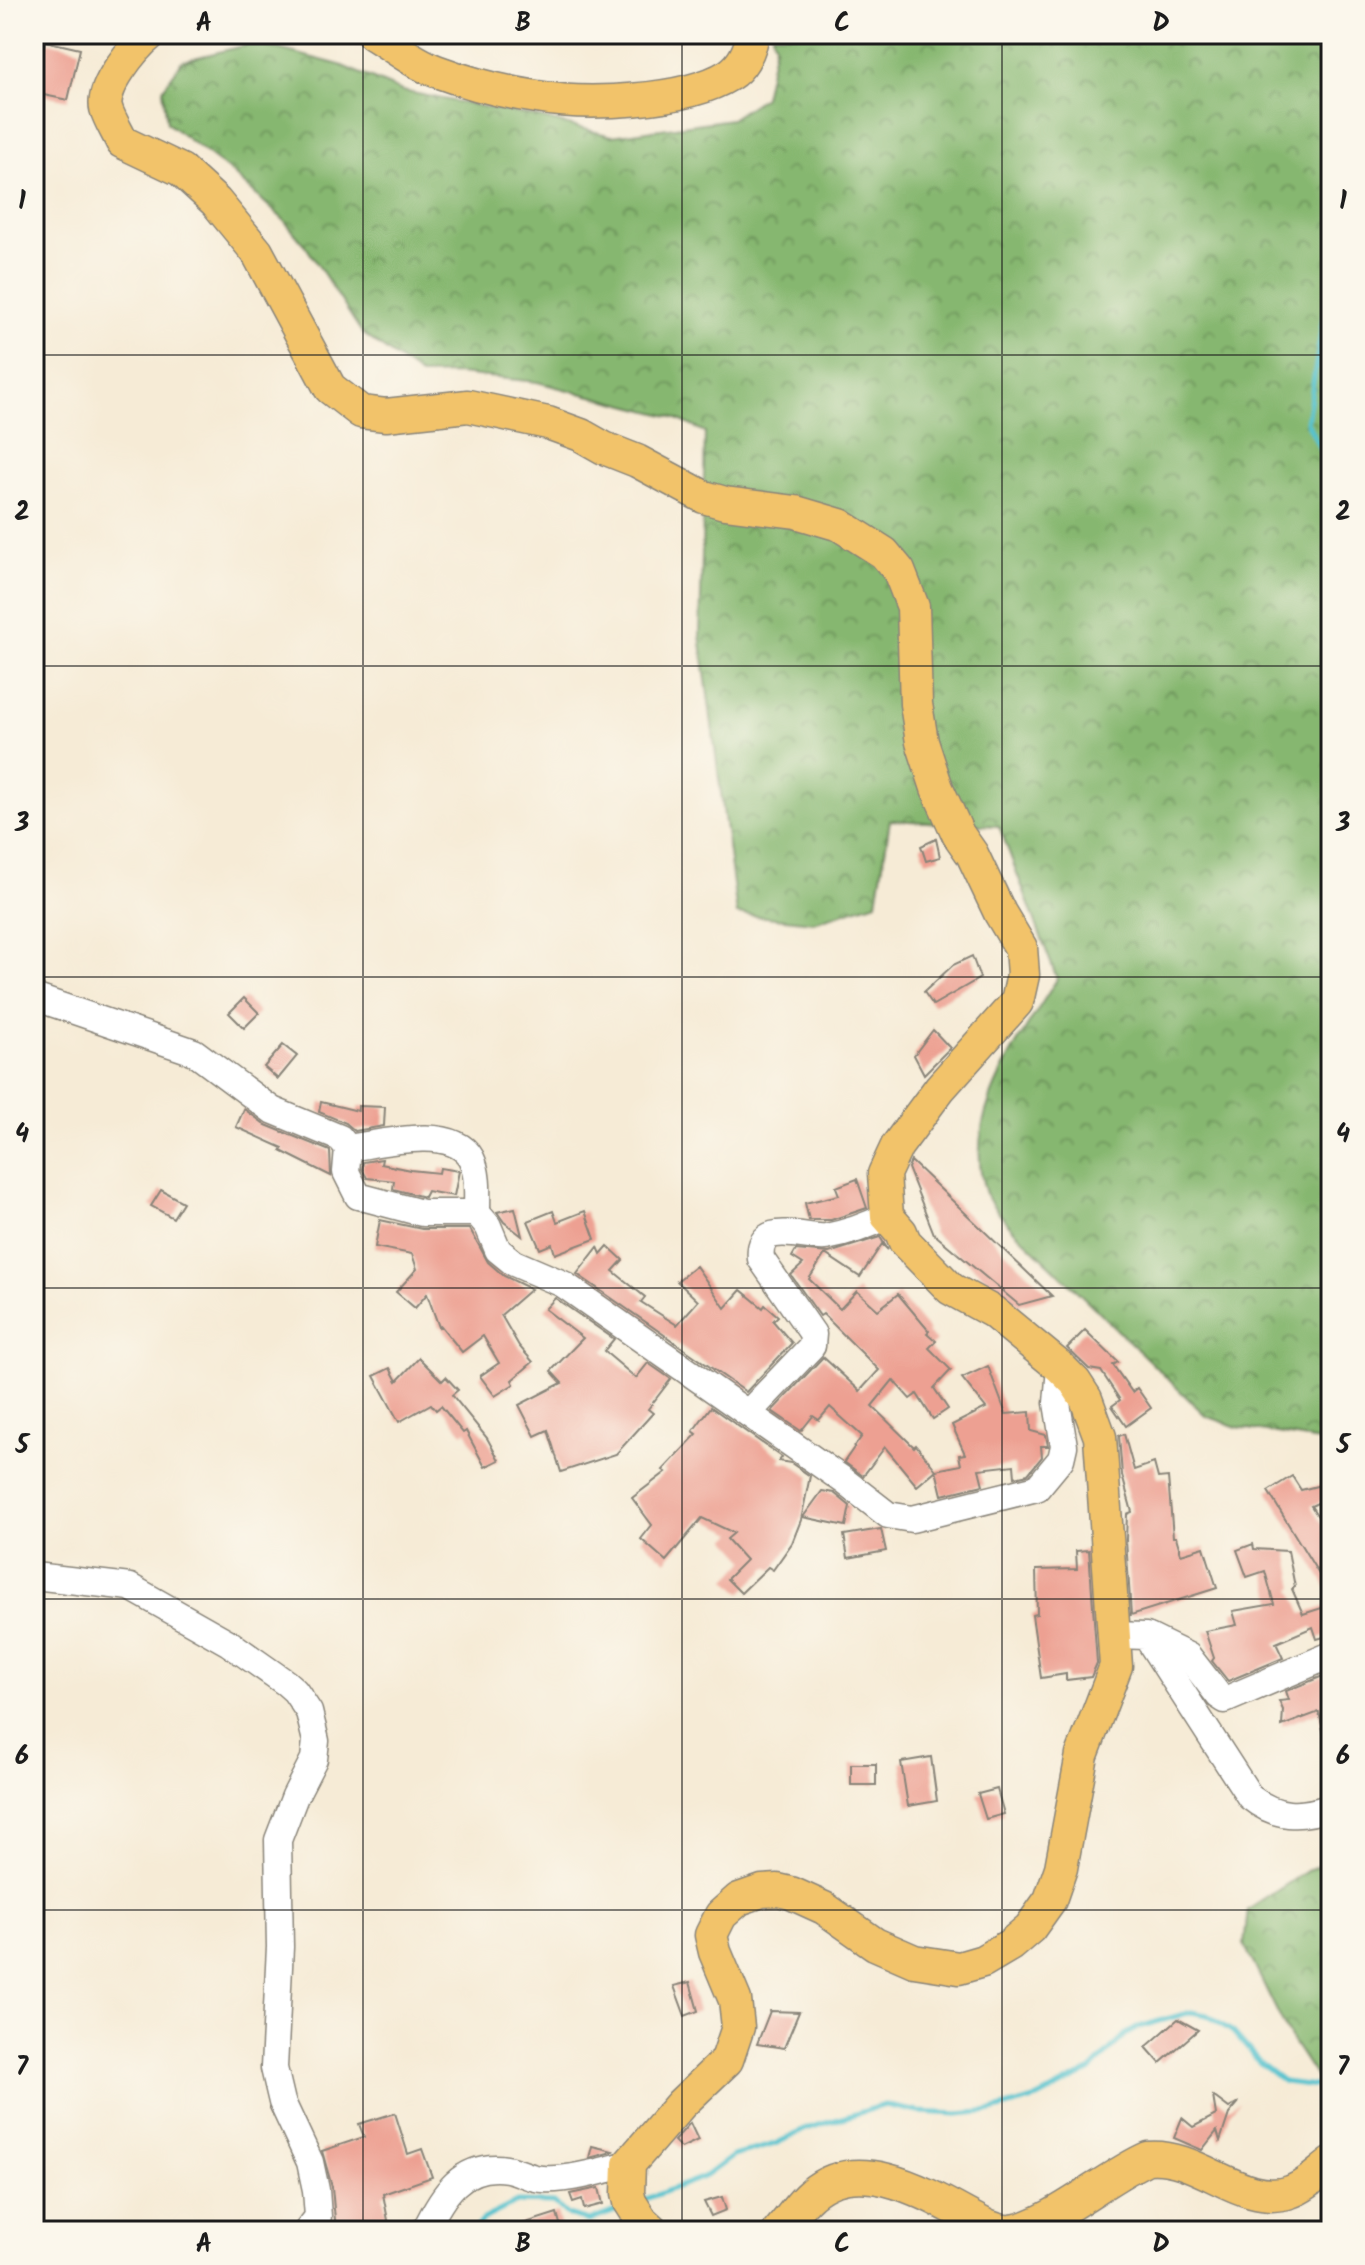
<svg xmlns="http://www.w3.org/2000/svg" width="1365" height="2265" font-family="Kalam,sans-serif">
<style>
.forest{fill:url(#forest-crowns);stroke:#516a46;stroke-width:2}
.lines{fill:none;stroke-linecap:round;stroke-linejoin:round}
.stream{stroke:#55c2ce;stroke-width:5}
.building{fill:#eda092}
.minor-casing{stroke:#898479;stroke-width:29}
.major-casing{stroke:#898479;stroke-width:35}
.minor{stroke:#fff;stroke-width:26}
.major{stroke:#f2c36a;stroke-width:32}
.grid{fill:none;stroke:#1c1c1c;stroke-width:2;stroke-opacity:0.55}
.neatline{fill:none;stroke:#1c1c1c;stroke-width:3}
.grid-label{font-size:26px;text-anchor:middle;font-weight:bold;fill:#1c1c1c}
</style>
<defs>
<pattern id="forest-crowns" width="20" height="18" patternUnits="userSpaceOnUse" patternTransform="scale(2)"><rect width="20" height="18" fill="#86b770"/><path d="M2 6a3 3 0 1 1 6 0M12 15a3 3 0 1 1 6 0" fill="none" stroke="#6d945b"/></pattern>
</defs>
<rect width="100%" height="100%" fill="#fbf7ec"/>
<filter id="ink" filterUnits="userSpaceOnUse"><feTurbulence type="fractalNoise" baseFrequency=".0125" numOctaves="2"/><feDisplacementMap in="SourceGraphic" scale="16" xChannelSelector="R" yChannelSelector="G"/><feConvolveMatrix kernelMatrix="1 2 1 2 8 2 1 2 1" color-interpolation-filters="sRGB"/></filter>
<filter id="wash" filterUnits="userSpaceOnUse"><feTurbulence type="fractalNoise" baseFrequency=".006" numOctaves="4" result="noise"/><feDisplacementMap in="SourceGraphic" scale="32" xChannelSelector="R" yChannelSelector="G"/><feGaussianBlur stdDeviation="1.8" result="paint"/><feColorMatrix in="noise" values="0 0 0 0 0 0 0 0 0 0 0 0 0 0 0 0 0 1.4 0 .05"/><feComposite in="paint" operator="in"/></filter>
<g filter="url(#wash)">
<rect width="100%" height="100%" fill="#f6ebd6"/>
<!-- forest -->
<g class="forest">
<path d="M772 34H1331V1443L1237 1427 1206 1416 1008 1224C1002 1215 990 1205 986 1194 960 1115 1019 1042 1057 979L999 826 890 820 877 902 813 922 737 914 700 635 705 432 673 417 537 382 458 374 420 375 362 333 307 248 284 220 232 173 167 123 163 89 182 61 247 45 279 49 340 65 402 91 536 117 612 136 731 119 764 97 775 45Z"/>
<path d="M1331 1861V2100L1289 2036 1244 1944 1248 1910 1310 1869Z"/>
</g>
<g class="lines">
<!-- stream -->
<g class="stream">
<path d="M1331 303 1325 307 1307 422 1331 472"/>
<path d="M643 2200 706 2176 733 2156 775 2144 806 2129 885 2105 918 2112 958 2114 992 2111 1038 2098 1091 2070 1125 2035 1139 2027 1191 2012 1207 2015 1233 2032 1261 2064 1284 2082 1331 2088"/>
<path d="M34 2231H36"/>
<path d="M473 2231 483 2219 517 2202 554 2203 567 2215 589 2221 623 2208"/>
</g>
</g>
<g id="blocks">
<!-- building -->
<g class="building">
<path d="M45 41 80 49 68 100 34 93Z"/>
<path d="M936 839 940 857 926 861 921 846Z"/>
<path d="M972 956 980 978 933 1005 924 992 953 965Z"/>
<path d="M244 998 259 1013 244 1028 229 1013Z"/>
<path d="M933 1030 950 1048 924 1074 914 1055Z"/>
<path d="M283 1045 297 1056 278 1079 264 1067Z"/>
<path d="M321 1102 358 1111V1106L385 1107 384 1126 355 1131 346 1123 319 1112Z"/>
<path d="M244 1109 266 1125 330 1151 331 1176 281 1151 283 1148 236 1127Z"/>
<path d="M382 1159 381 1164 410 1170 439 1173 440 1168 459 1171 454 1196 427 1191 424 1197 393 1189 394 1181 367 1178 362 1169 363 1162Z"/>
<path d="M911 1161 1052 1296 1019 1305 934 1234 908 1168Z"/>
<path d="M857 1179 867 1208 831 1220H809L805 1203 839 1195 836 1187Z"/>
<path d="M161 1190 183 1202 173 1218 151 1206Z"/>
<path d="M515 1208 522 1236 504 1222 497 1212Z"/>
<path d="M553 1211 557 1222 585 1211 595 1239 555 1254 552 1244 540 1249 528 1221Z"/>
<path d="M380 1220 422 1229H470L488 1262 504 1276 531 1289 501 1315 519 1346 533 1362 512 1380 514 1384 495 1396 480 1376 499 1363 483 1336 462 1352 441 1326 439 1327 427 1294 415 1308 396 1292 417 1269 412 1254 375 1247Z"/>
<path d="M880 1237 888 1250 882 1244 860 1277 825 1254 809 1279 840 1309 857 1291 878 1310 898 1294 929 1331 927 1333 936 1341 929 1348 951 1370 934 1388 948 1409 933 1419 917 1394 910 1399 893 1380 872 1406 914 1447 916 1445 936 1470 917 1486 885 1447 863 1476 844 1462 862 1436 830 1407 819 1420 813 1416 801 1431 772 1411 823 1357 860 1391 879 1370 823 1314 820 1316 791 1275 803 1264 792 1257 796 1250 829 1253Z"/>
<path d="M608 1246 623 1260 613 1271 645 1297 641 1302 677 1325 698 1301 677 1281 696 1266 725 1308 741 1290 763 1308 765 1305 778 1316 773 1321 792 1343 746 1392 577 1274 598 1247 601 1254Z"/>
<path d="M555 1298 614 1339 604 1351 636 1378 648 1363 671 1379 648 1409 653 1413 616 1454 561 1472 548 1430 535 1436 519 1405 562 1383 551 1371 583 1338 545 1309Z"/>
<path d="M1085 1330 1118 1362 1113 1365 1132 1392 1137 1388 1151 1408 1126 1426 1112 1406 1120 1400 1101 1371 1089 1369 1067 1348Z"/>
<path d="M419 1358 442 1381 446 1377 458 1390 452 1395 487 1438 499 1460 485 1467 466 1431 463 1433 441 1406 436 1410 431 1404 399 1422 374 1376 390 1368 397 1381Z"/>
<path d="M988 1366 1006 1414 1030 1412 1031 1431 1046 1435 1048 1446H1041L1042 1457 1028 1474 1015 1477 1014 1465 979 1469 983 1485 942 1495 936 1470 961 1465 959 1455 965 1454 952 1425 986 1408 962 1378Z"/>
<path d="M711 1407 782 1457 779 1461 791 1463 810 1476 801 1520 792 1543 773 1570 768 1567 741 1593 727 1579 746 1560 727 1539 734 1533 702 1518 666 1561 641 1539 652 1525 632 1498 666 1472 663 1470 697 1434 693 1431Z"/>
<path d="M1124 1434 1134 1470 1154 1463 1158 1478 1168 1477 1173 1537H1176L1181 1554 1204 1547 1217 1588 1131 1615 1126 1540 1127 1514 1132 1512 1122 1475 1119 1436Z"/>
<path d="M1292 1476 1301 1490 1325 1484 1331 1497 1311 1506 1331 1536V1594L1268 1491Z"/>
<path d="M822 1491 834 1493 850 1506 846 1526 803 1517Z"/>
<path d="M881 1529 886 1551 848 1558 844 1535Z"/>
<path d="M1253 1544 1254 1549 1288 1551 1295 1587 1292 1589 1303 1614 1331 1605V1635L1317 1639 1313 1627 1276 1643 1283 1658 1228 1681 1212 1661 1214 1658 1205 1631 1237 1625 1233 1611 1274 1604 1265 1571 1247 1577 1237 1550Z"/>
<path d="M1089 1550 1097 1663 1091 1677 1066 1680V1674L1041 1678 1032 1615 1037 1614 1036 1570 1077 1569 1076 1551Z"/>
<path d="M1323 1676 1331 1690V1739H1325L1319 1712 1282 1726 1283 1710 1279 1701 1289 1700 1286 1691Z"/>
<path d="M931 1757 937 1801 908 1806 901 1762Z"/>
<rect x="851" y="1764" width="25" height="21"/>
<path d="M997 1789 1004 1814 986 1819 978 1794Z"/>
<path d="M690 1982 698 2011 685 2016 674 1986Z"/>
<path d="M770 2011 799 2012 784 2048 757 2044Z"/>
<path d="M1178 2019 1198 2030 1160 2063 1146 2047Z"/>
<path d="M1213 2096 1229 2108 1239 2102 1229 2114 1220 2141 1217 2131 1202 2150 1174 2138 1182 2118 1193 2127 1216 2115Z"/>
<path d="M395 2113 408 2154 422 2149 432 2177 383 2194 390 2231H336L332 2187 322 2151 364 2137 359 2124Z"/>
<path d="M690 2123 698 2140 681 2148 674 2141Z"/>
<path d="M592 2146 613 2151 612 2152 589 2158Z"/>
<path d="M599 2188 603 2204 584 2209 582 2199 573 2202 570 2194Z"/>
<path d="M722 2197 726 2210 711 2216 704 2202Z"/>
<path d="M557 2213 562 2231H510V2228Z"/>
</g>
</g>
</g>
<g filter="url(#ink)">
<use href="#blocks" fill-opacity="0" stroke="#898479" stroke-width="2"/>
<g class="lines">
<defs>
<g id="minor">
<path d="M34 997 194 1052 272 1110 340 1138 348 1148 346 1172 358 1196 422 1213H477L488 1226 498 1250 514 1263 563 1284 843 1480 888 1515 912 1519 1037 1488 1061 1459 1064 1446 1057 1403 1060 1367"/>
<path d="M348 1148C379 1144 452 1124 471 1158 479 1174 477 1195 477 1213"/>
<path d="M748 1413 812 1346 813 1334 761 1259C756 1217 806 1240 826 1237 848 1233 867 1226 887 1216"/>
<path d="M34 1576 130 1587 229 1643 286 1683 295 1691 309 1712 316 1741 314 1759 295 1796 278 1840 280 1947 274 2068 282 2102 310 2162 316 2190 318 2217 307 2231"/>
<path d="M1114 1635 1146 1636 1250 1797C1276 1818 1300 1818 1331 1807"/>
<path d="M1149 1637 1188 1656 1219 1696 1225 1700 1331 1655"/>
<path d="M425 2231C442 2195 462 2162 507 2169 519 2171 531 2179 543 2179 568 2181 605 2170 629 2164"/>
</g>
<g id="major">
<path d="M150 34C134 47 101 87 106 108 109 119 117 131 122 142L181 170 216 202 257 252 330 388 361 412 386 415 468 406 548 423 581 435 604 448 637 461 704 497 725 503 796 512 840 525 884 553 899 571 913 607 916 704 922 742 937 788 958 834 972 854 1000 913 1021 948 1023 975 1017 1002 940 1088 897 1146 884 1174 887 1216 901 1232 905 1242 951 1289 993 1312 1060 1367 1075 1382 1086 1399 1100 1437 1116 1666 1082 1755 1061 1868 1050 1900 1030 1928 1010 1945 983 1961 959 1968 914 1961 875 1944 824 1908 791 1893 778 1890 762 1891 739 1899 721 1915 711 1935 715 1952 735 2000 738 2027 727 2060 681 2104 629 2164 628 2193 630 2202 642 2221 653 2231"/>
<path d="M373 34C393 46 414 63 436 71 468 83 504 92 537 97 586 106 686 102 729 75 743 66 750 49 753 34"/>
<path d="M779 2231C790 2219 799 2204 811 2194 863 2148 939 2202 987 2226 996 2229 1002 2232 1011 2231 1050 2226 1108 2175 1148 2158 1199 2153 1242 2208 1290 2192 1305 2187 1318 2174 1331 2164"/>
</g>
</defs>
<!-- minor casing -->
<use href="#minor" class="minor-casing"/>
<!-- major casing -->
<use href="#major" class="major-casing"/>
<!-- minor -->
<use href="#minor" class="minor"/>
<!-- major -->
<use href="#major" class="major"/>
</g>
</g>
<!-- grid -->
<path class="grid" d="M363 34V2231M682 34V2231M1002 34V2231M34 355H1331M34 666H1331M34 977H1331M34 1288H1331M34 1599H1331M34 1910H1331"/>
<!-- margin -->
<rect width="1365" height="2265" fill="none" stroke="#fbf7ec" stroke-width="88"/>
<rect x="44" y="44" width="1277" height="2177" class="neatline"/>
<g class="grid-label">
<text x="204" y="31">A</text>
<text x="523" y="31">B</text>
<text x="842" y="31">C</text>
<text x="1161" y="31">D</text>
<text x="22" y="209">1</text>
<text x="1343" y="209">1</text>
<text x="22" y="520">2</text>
<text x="1343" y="520">2</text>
<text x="22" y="831">3</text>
<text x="1343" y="831">3</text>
<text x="22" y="1142">4</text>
<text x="1343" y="1142">4</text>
<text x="22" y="1453">5</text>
<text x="1343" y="1453">5</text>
<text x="22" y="1764">6</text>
<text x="1343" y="1764">6</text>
<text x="22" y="2075">7</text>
<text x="1343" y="2075">7</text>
<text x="204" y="2252">A</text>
<text x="523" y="2252">B</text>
<text x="842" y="2252">C</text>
<text x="1161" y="2252">D</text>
</g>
</svg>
